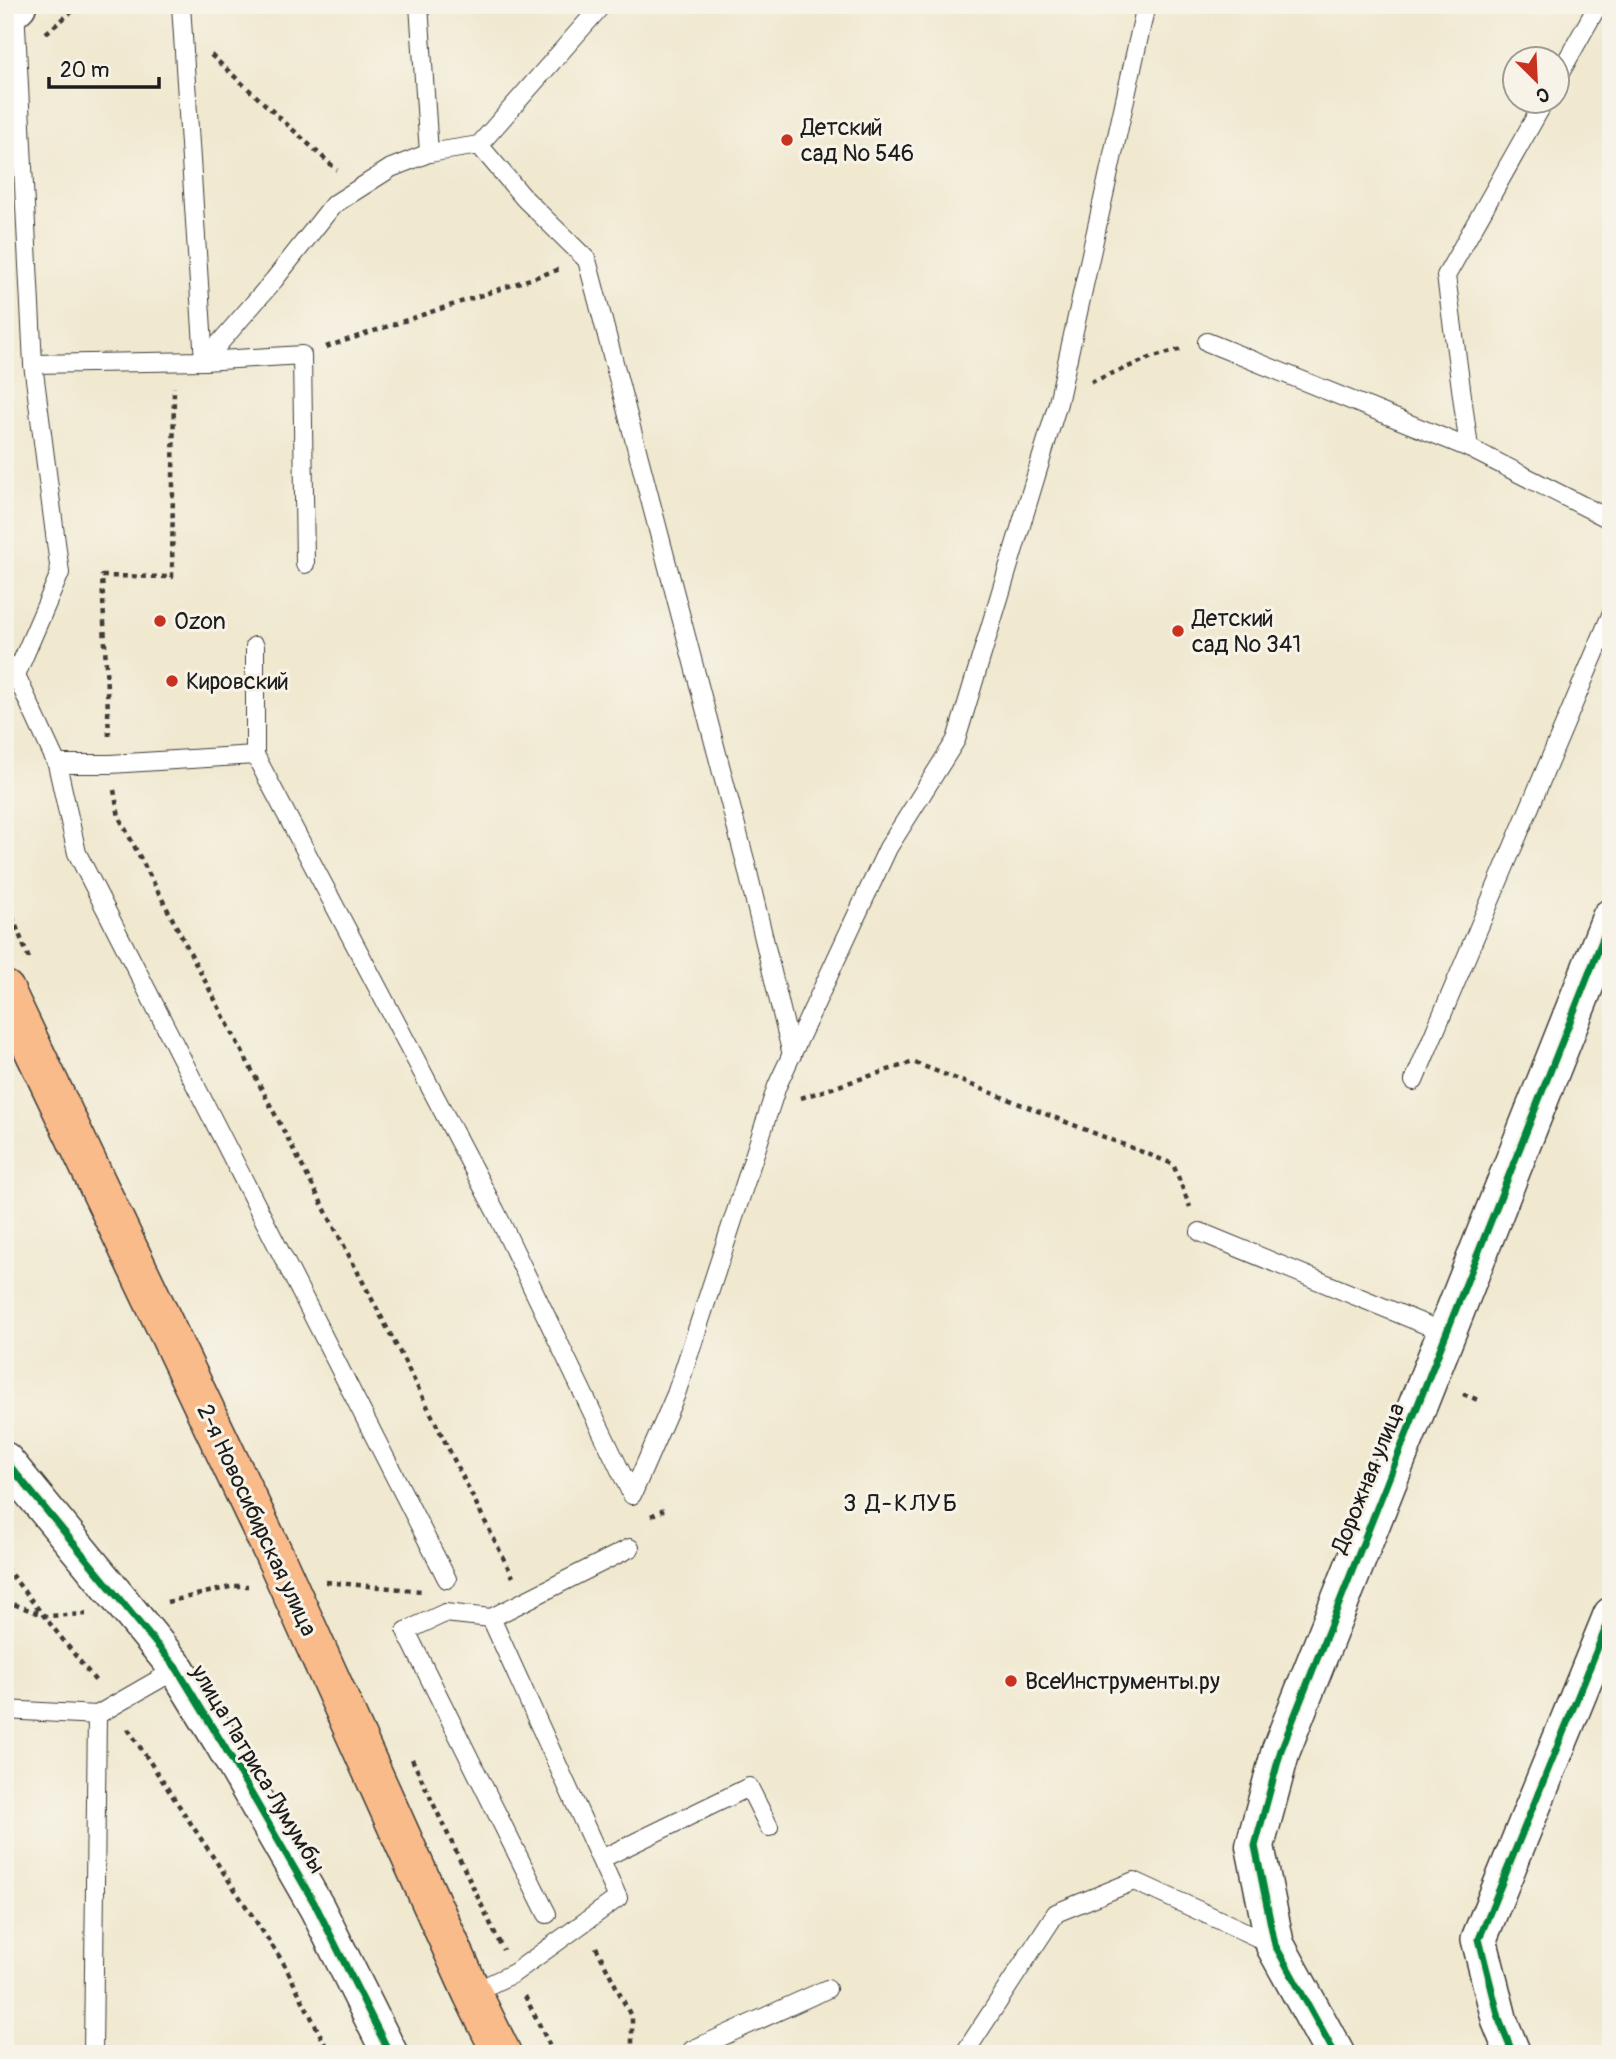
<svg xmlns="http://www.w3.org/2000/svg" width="1616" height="2059" font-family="Pangolin,sans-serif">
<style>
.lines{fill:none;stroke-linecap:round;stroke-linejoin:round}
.service-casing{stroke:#3c3b37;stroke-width:20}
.minor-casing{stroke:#3c3b37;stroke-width:38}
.tertiary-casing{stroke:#3c3b37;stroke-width:41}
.primary-casing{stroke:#3c3b37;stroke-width:41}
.path{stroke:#3c3b37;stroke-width:4.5;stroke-dasharray:5 5;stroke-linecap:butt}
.service{stroke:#fff;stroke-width:18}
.minor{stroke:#fff;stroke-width:35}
.tertiary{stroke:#fff;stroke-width:38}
.primary{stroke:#fabb8b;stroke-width:38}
.cycleway-casing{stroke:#f7f3e8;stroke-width:11}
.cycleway{stroke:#00873e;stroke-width:7}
.poi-dot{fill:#c8321e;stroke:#f7f3e8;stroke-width:2.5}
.labels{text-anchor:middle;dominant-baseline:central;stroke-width:6;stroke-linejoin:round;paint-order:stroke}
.poi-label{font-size:23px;fill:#1c1c1c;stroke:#f7f3e8;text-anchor:start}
.street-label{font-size:23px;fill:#1c1c1c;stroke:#f7f3e8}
.neighbourhood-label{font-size:24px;letter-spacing:2px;fill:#1c1c1c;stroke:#f7f3e8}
</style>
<rect width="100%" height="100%" fill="#f7f3e8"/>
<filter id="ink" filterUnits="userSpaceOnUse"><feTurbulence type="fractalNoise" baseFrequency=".0143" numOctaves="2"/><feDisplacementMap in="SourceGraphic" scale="14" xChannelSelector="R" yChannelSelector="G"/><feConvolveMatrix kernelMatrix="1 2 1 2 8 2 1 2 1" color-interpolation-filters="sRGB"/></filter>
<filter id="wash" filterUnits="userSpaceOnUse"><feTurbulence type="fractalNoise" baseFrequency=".00686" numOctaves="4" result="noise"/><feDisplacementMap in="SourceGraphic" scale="28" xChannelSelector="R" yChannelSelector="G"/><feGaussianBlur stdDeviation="1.57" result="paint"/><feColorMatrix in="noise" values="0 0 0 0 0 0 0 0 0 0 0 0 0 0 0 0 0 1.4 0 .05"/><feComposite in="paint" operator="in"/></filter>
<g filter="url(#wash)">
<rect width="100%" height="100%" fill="#f0e8cf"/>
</g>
<g filter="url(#ink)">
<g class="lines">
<defs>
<g id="service">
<path d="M181 5 204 361 302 355 305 564"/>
<path d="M419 5 429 153"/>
<path d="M15 7 33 364 60 573 16 675"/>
<path d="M1556 80 1598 5"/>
<path d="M479 145 602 5"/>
<path d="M1207 342 1469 448 1611 520"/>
<path d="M33 364 204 361 274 280 333 205 391 168 429 153 479 145 524 198 587 260 745 860 792 1055"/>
<path d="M1469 448 1446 276 1544 102"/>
<path d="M5 661 16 675 57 764H110L255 755 496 1212 632 1495 676 1394 777 1086 888 848 956 740 1058 403 1146 5"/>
<path d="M255 755V646"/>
<path d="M57 764 77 853 447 1579"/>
<path d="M1414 1081 1611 615"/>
<path d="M1200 1232 1446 1333"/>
<path d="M5 1710 97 1715 177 1669"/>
<path d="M601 1859 749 1787 769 1827"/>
<path d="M547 1914 406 1631 445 1613 491 1618 630 1548"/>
<path d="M472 1993 514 1973 618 1898 491 1618"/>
<path d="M93 2054 97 1715"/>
<path d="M694 2054 692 2050 827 1989"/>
<path d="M964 2054 1056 1913 1134 1881 1274 1945"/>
</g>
<g id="minor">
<path d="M5 1460 177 1669 224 1746 317 1908 390 2054"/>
<path d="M1513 2054 1500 2022 1479 1939 1611 1615"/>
</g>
<g id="tertiary">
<path d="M5 16 17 5"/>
<path d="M1335 2054 1275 1945 1255 1846 1281 1750 1611 918"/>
</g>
<path id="primary" d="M5 990 278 1563 472 1993 502 2054"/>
</defs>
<!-- service casing -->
<use href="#service" class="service-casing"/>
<!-- minor casing -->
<use href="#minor" class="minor-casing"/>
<!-- tertiary casing -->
<use href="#tertiary" class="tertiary-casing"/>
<!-- primary casing -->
<use href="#primary" class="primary-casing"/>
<!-- path -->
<g class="path">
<path d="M46 33 80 5"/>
<path d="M211 55 337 170"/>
<path d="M326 347 560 269"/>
<path d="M1091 382 1150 358 1182 349"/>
<path d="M109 736 102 576 172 577 174 387"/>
<path d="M114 790 119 817 406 1364 513 1577"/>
<path d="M5 898 29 959"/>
<path d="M801 1098 913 1062 1173 1164 1190 1207"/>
<path d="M1463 1394 1478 1400"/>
<path d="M651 1516 664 1510"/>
<path d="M5 1567 98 1684"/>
<path d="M326 1582 422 1591"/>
<path d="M5 1601 46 1616 86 1614"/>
<path d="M167 1602 234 1586H248"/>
<path d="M128 1729 283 1962 330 2054"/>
<path d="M412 1759 503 1950"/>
<path d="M596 1947 632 2018V2054"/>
<path d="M525 1996 554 2054"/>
</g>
<!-- service -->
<use href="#service" class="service"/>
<!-- minor -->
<use href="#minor" class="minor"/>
<!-- tertiary -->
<use href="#tertiary" class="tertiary"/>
<!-- primary -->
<use href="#primary" class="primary"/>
<defs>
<g id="cycleway">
<path d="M5 1460 177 1669 224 1746 317 1908 390 2054"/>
<path d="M1335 2054 1275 1945 1255 1846 1281 1750 1611 918"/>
<path d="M1513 2054 1500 2022 1479 1939 1611 1615"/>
</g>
</defs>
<!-- cycleway casing -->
<use href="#cycleway" class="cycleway-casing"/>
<!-- cycleway -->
<use href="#cycleway" class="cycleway"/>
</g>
</g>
<!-- markers -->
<g class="poi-dot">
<circle cx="787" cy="140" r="7"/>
<circle cx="160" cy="621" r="7"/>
<circle cx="1178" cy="631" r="7"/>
<circle cx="172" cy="681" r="7"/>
<circle cx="1011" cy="1681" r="7"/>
</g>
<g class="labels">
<!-- poi labels -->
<g class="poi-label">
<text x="801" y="127">Детский<tspan x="801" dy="26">сад № 546</tspan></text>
<text x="1192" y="618">Детский<tspan x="1192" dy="26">сад № 341</tspan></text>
<text x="174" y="621">Ozon</text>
<text x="186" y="681">Кировский</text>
<text x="1025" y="1681">ВсеИнструменты.ру</text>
</g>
<!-- street labels -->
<g class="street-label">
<text transform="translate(1368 1478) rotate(-68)">Дорожная улица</text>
<text transform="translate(257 1520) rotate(65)">2-я Новосибирская улица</text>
<text transform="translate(258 1769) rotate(59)">улица Патриса Лумумбы</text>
</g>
<!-- neighbourhood labels -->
<g class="neighbourhood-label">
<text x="901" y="1503">3 Д-КЛУБ</text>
</g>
</g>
<!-- margin -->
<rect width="1616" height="2059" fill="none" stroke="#f7f3e8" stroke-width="28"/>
<!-- north arrow -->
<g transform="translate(1536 80) rotate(156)"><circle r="33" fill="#f7f3e8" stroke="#9f9d96" stroke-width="2"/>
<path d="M0-5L12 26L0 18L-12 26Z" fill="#c8321e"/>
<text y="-10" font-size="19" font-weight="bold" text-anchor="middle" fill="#1c1c1c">С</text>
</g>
<!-- scale -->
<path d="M49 77v10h110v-10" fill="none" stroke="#1c1c1c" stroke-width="3.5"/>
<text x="60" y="77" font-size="21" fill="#1c1c1c" stroke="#f7f3e8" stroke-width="5" paint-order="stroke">20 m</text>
</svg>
